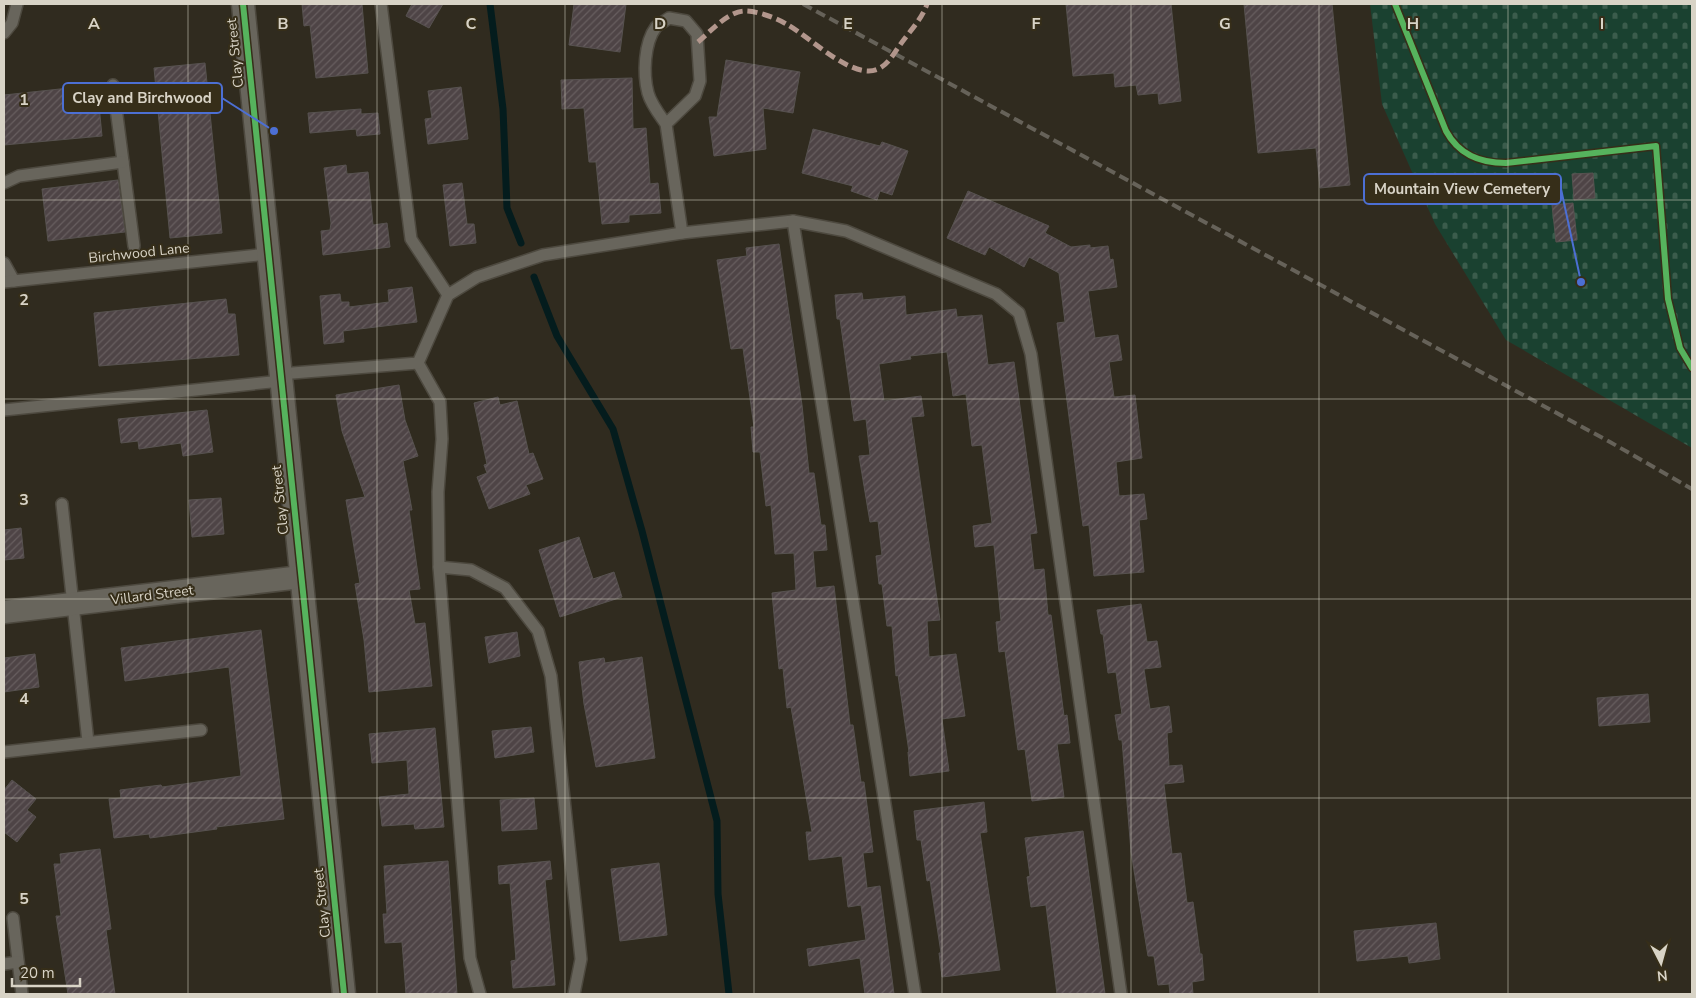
<svg xmlns="http://www.w3.org/2000/svg" width="1696" height="998" font-family="'Nunito Sans',sans-serif">
<style>
.cemetery{fill:url(#cemetery-stones)}
.lines{fill:none;stroke-linecap:round;stroke-linejoin:round}
.stream{stroke:#041c1d;stroke-width:7}
.building{fill:url(#building-hatch);stroke:#575250}
.lane-casing{stroke:#4d493f;stroke-width:14}
.street-casing{stroke:#4d493f;stroke-width:25}
.lane{stroke:#68655c;stroke-width:11}
.street{stroke:#68655c;stroke-width:22}
.rail{stroke:#666259;stroke-width:4;stroke-dasharray:10 5;stroke-linecap:butt}
.quiet{stroke:#b2968c;stroke-width:5;stroke-dasharray:10 5;stroke-linecap:butt}
.cycleway-casing{stroke:#362e19;stroke-width:9}
.cycleway{stroke:#56b35d;stroke-width:6}
.grid{fill:none;stroke:#d8d3c6;stroke-width:1;stroke-opacity:0.55}
.labels{text-anchor:middle;dominant-baseline:central;stroke-width:4;stroke-linejoin:round;paint-order:stroke}
.street-label{font-size:14px;fill:#d8d3c6;stroke:#362e19}
.grid-label{font-size:16px;text-anchor:middle;font-weight:bold;fill:#d8d3c6;stroke:#362e19;stroke-width:4;stroke-linejoin:round;paint-order:stroke}
.leader{fill:none;stroke:#4c6fd4;stroke-width:2}
.callout-dot{fill:#4c6fd4;stroke:#362e19;stroke-width:2}
.callout{fill:#362e19;stroke:#4c6fd4;stroke-width:2}
.callout-label{font-size:15px;text-anchor:middle;font-weight:bold;fill:#d8d3c6}
</style>
<defs>
<pattern id="cemetery-stones" width="16" height="16" patternUnits="userSpaceOnUse" patternTransform="scale(1.25)"><rect width="16" height="16" fill="#1a4130"/><path d="M2 7V4a2 2 0 0 1 4 0v3zM10 15v-3a2 2 0 0 1 4 0v3z" fill="#3b5c4c"/></pattern>
<pattern id="building-hatch" width="6" height="6" patternUnits="userSpaceOnUse" patternTransform="scale(1.25)"><rect width="6" height="6" fill="#4e4446"/><path d="M-1 1l2-2M0 6l6-6M5 7l2-2" fill="none" stroke="#675e5f"/></pattern>
</defs>
<rect width="100%" height="100%" fill="#302b1f"/>
<!-- cemetery -->
<path class="cemetery" d="M1370 4H1692V448L1506 340 1435 224 1382 104Z"/>
<g class="lines">
<!-- stream -->
<g class="stream">
<path d="M490 4 503 109 507 208 521 243"/>
<path d="M534 277 557 336 613 429 642 531 717 821 718 894 729 994"/>
</g>
</g>
<!-- building -->
<g class="building">
<path d="M302 4H362L368 73 316 78 310 25 304 26Z"/>
<path d="M412 4H443L429 28 406 16Z"/>
<path d="M574 4H626L620 52 569 45Z"/>
<path d="M1066 4H1171L1181 101 1159 104 1158 93 1138 95 1136 85 1115 87 1114 73 1073 76Z"/>
<path d="M1244 4H1332L1350 185 1320 188 1316 148 1258 153Z"/>
<path d="M726 60 800 72 793 113 763 108 766 149 714 156 709 117H717Z"/>
<path d="M205 63 222 233 170 238 154 68Z"/>
<path d="M632 78 633 129 646 128 650 184 658 183 661 213 629 215V222L602 224 596 162H589L584 108 562 109 561 80Z"/>
<path d="M97 85 102 136 4 145V95Z"/>
<path d="M461 87 468 139 428 144 425 119 432 118 428 91Z"/>
<path d="M361 109V114L378 113 380 134 357 136 356 129 310 133 308 113Z"/>
<path d="M813 129 880 146 882 142 908 151 892 195 880 191 877 200 851 191 853 186 802 173Z"/>
<path d="M346 165 347 174 368 172 373 225 387 223 390 247 323 255 321 231 330 230 331 223 324 168Z"/>
<path d="M1593 173 1595 198 1574 200 1572 174Z"/>
<path d="M118 180 125 232 48 241 42 189Z"/>
<path d="M462 183 467 224H474L476 243 450 246 443 185Z"/>
<path d="M968 191 1049 226 1045 233 1071 247 1090 245V248L1108 246 1110 260 1113 259 1117 287 1088 291 1095 338 1118 335 1122 360 1109 362 1114 397 1135 395 1142 458 1116 462 1119 496 1144 494 1147 519 1139 520 1144 572 1094 576 1089 525 1083 526 1057 323 1065 322 1059 273 1029 257 1024 267 989 247 985 255 947 238Z"/>
<path d="M1573 203 1577 240 1556 242 1552 205Z"/>
<path d="M779 244 802 405 809 473H814L821 525H825L827 550 813 551 816 588 834 586 850 725H853L861 782H864L873 852 863 853 867 888 880 886 894 994H865L860 958 809 966 807 949 866 940 861 905 848 907 842 856 809 860 806 832H812L791 707 787 708 783 668 779 669 772 593 796 590 794 553 775 554 771 505 766 506 760 452H753L751 427H754L743 348 731 349 717 260 747 256 746 248Z"/>
<path d="M412 287 417 322 343 331 344 342 324 344 320 296 340 294 341 302H349V307L389 302 388 290Z"/>
<path d="M862 293 863 300 905 296 906 315 956 309 957 317 982 315 988 365 1014 362 1037 533 1030 534 1034 570 1044 569 1048 615H1051L1064 716 1067 715 1070 743 1057 744 1064 797 1032 801 1025 749 1018 750 1005 651 999 652 996 622 1001 621 994 545 975 547 973 526 992 523 982 445 972 446 966 394 953 396 947 352 910 356 911 359 879 364 884 401 921 396 924 416 911 417 940 620 927 621 929 657 956 654 965 716 942 719 949 771 910 776 908 752H909L898 675 896 676 892 626H887L882 584H879L876 556 882 555 878 521 870 522 859 456 870 455 866 419 854 421 840 319H837L835 295Z"/>
<path d="M226 299 228 314H235L239 355 99 366 94 313Z"/>
<path d="M399 385 405 420 418 456 403 461 412 510H409L420 589 409 590 415 624 425 623 432 686 369 692 364 640 355 584 360 583 346 500 365 497 342 431 336 395Z"/>
<path d="M498 397 500 405 517 401 529 454 533 453 543 479 526 485 530 494 489 509 477 477 487 473 484 465 487 464 474 403Z"/>
<path d="M207 410 213 452 183 456 181 443 139 449 138 441 121 443 118 419Z"/>
<path d="M221 498 224 534 192 537 189 500Z"/>
<path d="M21 528 24 558 4 560V530Z"/>
<path d="M579 537 593 579 614 572 622 597 560 617 539 550Z"/>
<path d="M1141 604 1147 642 1157 641 1161 667 1144 669 1150 709 1169 706 1172 732 1167 733 1169 766 1182 765 1184 782 1164 784 1172 854 1181 853 1187 903 1193 902 1200 954H1202L1204 980 1192 982 1193 994H1170L1169 984 1158 985 1154 956H1148L1131 852 1122 740H1119L1115 715 1122 714 1116 672 1108 673 1103 634H1101L1097 610Z"/>
<path d="M261 630 284 819 216 827 217 829 150 838 149 834 114 838 109 799 121 798 120 790 161 785 162 787 241 776 229 667 125 681 121 648Z"/>
<path d="M517 632 520 656 489 663 485 637Z"/>
<path d="M35 654 39 687 4 692V658Z"/>
<path d="M642 657 655 758 596 767 584 704 579 662 604 658 605 663Z"/>
<path d="M1648 694 1650 722 1599 726 1597 698Z"/>
<path d="M531 727 534 752 495 758 492 731Z"/>
<path d="M435 728 444 827 415 829 414 824 382 826 379 797 409 794 407 760 372 763 369 734Z"/>
<path d="M12 780 36 799 27 810 36 817 17 842 4 832V790Z"/>
<path d="M534 798 537 829 502 831 500 800Z"/>
<path d="M984 802 987 832 980 833 1000 970 942 977 939 953H941L930 880 927 881 921 840H917L914 811Z"/>
<path d="M1083 831 1105 994H1057L1046 905 1031 907 1027 877 1030 876 1025 838Z"/>
<path d="M100 849 111 929 106 930 115 994H68L56 916H61L54 864H61L60 854Z"/>
<path d="M448 861 457 994H406L402 942 385 943 383 914H387L384 866Z"/>
<path d="M550 861 552 879 545 880 555 985 513 988 511 961 516 960 510 883 499 884 498 866Z"/>
<path d="M659 863 667 935 620 941 611 869Z"/>
<path d="M1436 923 1440 959 1409 963 1408 956 1357 961 1354 931Z"/>
</g>
<g class="lines">
<defs>
<g id="lane">
<path d="M381 4 411 239 448 295"/>
<path d="M4 33 12 23 17 4"/>
<path d="M113 85 134 246"/>
<path d="M666 124 695 96 700 81 697 34 686 21 669 18C665 21 659 24 656 27 644 43 643 74 648 93 651 104 659 114 666 124L682 233"/>
<path d="M4 183 19 176 123 162"/>
<path d="M4 263 14 281"/>
<path d="M4 282 267 254"/>
<path d="M418 363 440 402 442 439 438 492 439 567"/>
<path d="M280 374 418 363 448 295 477 277 543 255 682 233 793 221"/>
<path d="M4 410 281 381"/>
<path d="M62 504 88 742"/>
<path d="M4 752 201 730"/>
<path d="M13 918 22 994"/>
<path d="M4 964 18 962"/>
<path d="M480 994 470 958 439 567 471 570 505 588 538 631 551 676 581 959 574 994"/>
<path d="M915 994 793 221 846 231 996 294 1019 313 1031 354 1121 994"/>
</g>
<g id="street">
<path d="M243 4 344 994"/>
<path d="M4 612 301 577"/>
</g>
</defs>
<!-- lane casing -->
<use href="#lane" class="lane-casing"/>
<!-- street casing -->
<use href="#street" class="street-casing"/>
<!-- lane -->
<use href="#lane" class="lane"/>
<!-- street -->
<use href="#street" class="street"/>
<!-- rail -->
<path class="rail" d="M803 4 1610 442 1692 489"/>
<!-- quiet -->
<path class="quiet" d="M698 42C710 32 728 11 745 11 757 11 777 18 788 25 810 37 855 83 880 68 889 63 894 53 900 45 909 32 922 19 927 4"/>
<defs>
<g id="cycleway">
<path d="M243 4 344 994"/>
<path d="M1395 4 1446 131C1459 155 1480 163 1506 163L1656 146 1668 299 1680 348 1692 368"/>
</g>
</defs>
<!-- cycleway casing -->
<use href="#cycleway" class="cycleway-casing"/>
<!-- cycleway -->
<use href="#cycleway" class="cycleway"/>
</g>
<!-- grid -->
<path class="grid" d="M188 4V994M377 4V994M565 4V994M754 4V994M942 4V994M1131 4V994M1319 4V994M1508 4V994M4 200H1692M4 399H1692M4 599H1692M4 798H1692"/>
<g class="labels">
<!-- street labels -->
<g class="street-label">
<text transform="translate(235 53) rotate(-96)">Clay Street</text>
<text transform="translate(139 253) rotate(-6)">Birchwood Lane</text>
<text transform="translate(280 500) rotate(-96)">Clay Street</text>
<text transform="translate(152 595) rotate(-7)">Villard Street</text>
<text transform="translate(322 903) rotate(-96)">Clay Street</text>
</g>
</g>
<g class="grid-label">
<text x="94" y="29">A</text>
<text x="283" y="29">B</text>
<text x="471" y="29">C</text>
<text x="660" y="29">D</text>
<text x="848" y="29">E</text>
<text x="1036" y="29">F</text>
<text x="1225" y="29">G</text>
<text x="1413" y="29">H</text>
<text x="1602" y="29">I</text>
<text x="24" y="105">1</text>
<text x="24" y="305">2</text>
<text x="24" y="505">3</text>
<text x="24" y="704">4</text>
<text x="24" y="904">5</text>
</g>
<!-- callouts -->
<path class="leader" d="M274 131L222 98M1581 282L1561 189"/>
<g class="callout-dot">
<circle cx="274" cy="131" r="5"/>
<circle cx="1581" cy="282" r="5"/>
</g>
<g class="callout">
<rect x="63" y="83" width="159" height="30" rx="5"/>
<rect x="1364" y="174" width="197" height="30" rx="5"/>
</g>
<g class="callout-label">
<text x="142" y="103">Clay and Birchwood</text>
<text x="1462" y="194">Mountain View Cemetery</text>
</g>
<!-- border -->
<rect width="1696" height="998" fill="none" stroke="#d8d3c6" stroke-width="10"/>
<!-- north arrow -->
<g transform="translate(1661 963) rotate(174)" stroke="#362e19" stroke-width="4" paint-order="stroke">
<path d="M0-4L9 19L0 12L-9 19Z" fill="#d8d3c6"/>
<text y="-8" font-size="14" font-weight="bold" text-anchor="middle" fill="#d8d3c6">N</text>
</g>
<!-- scale -->
<path d="M12 978v8h68v-8" fill="none" stroke="#d8d3c6" stroke-width="2.5"/>
<text x="20" y="978" font-size="15" fill="#d8d3c6" stroke="#362e19" stroke-width="4" paint-order="stroke">20 m</text>
</svg>
